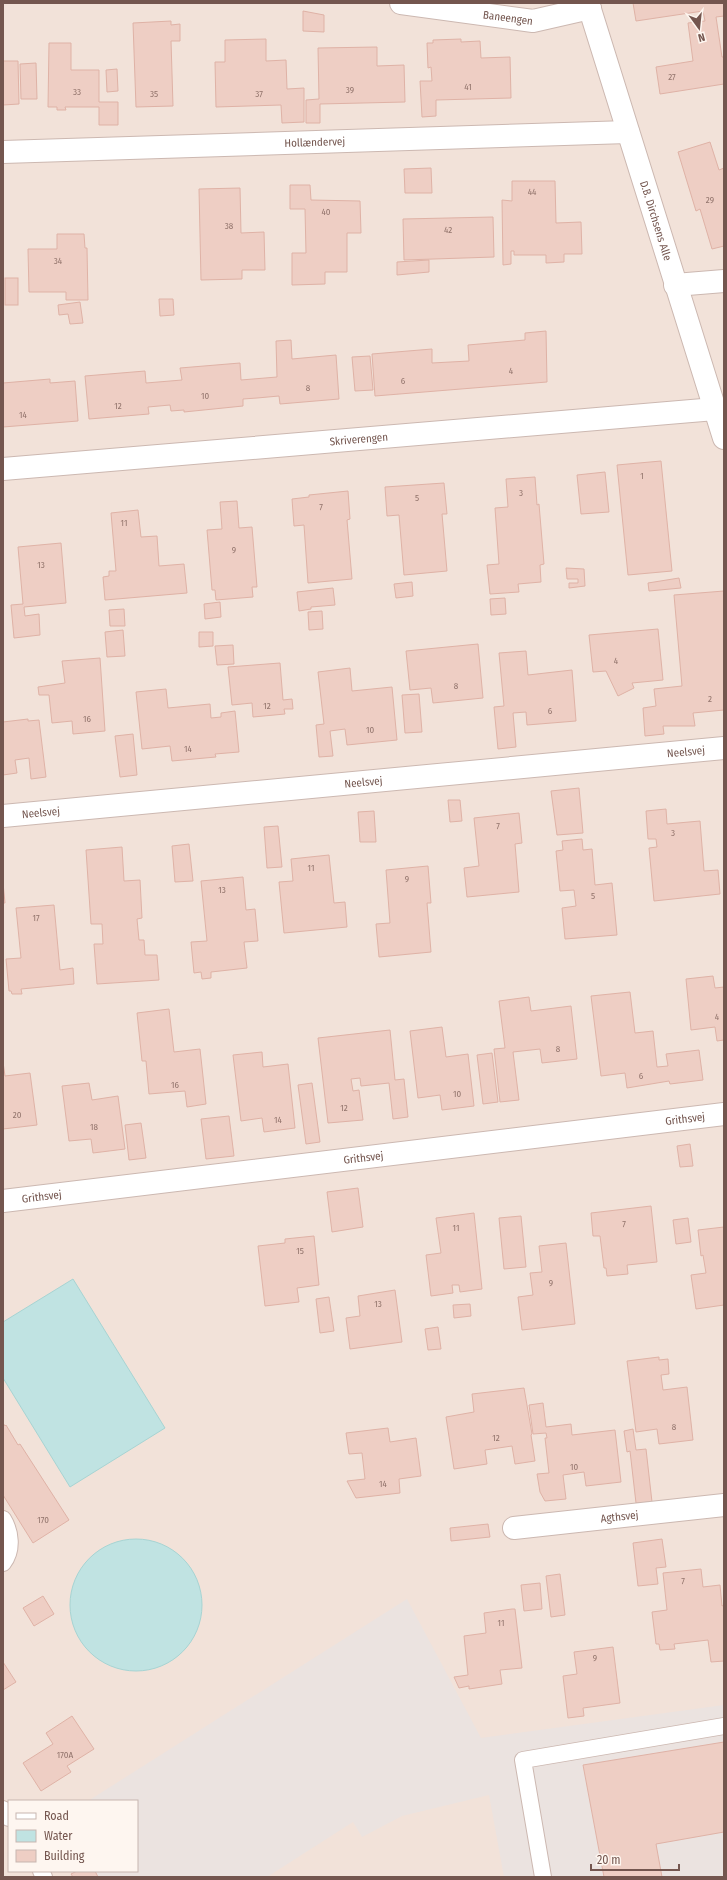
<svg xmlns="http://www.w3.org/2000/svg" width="727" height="1880" font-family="'Fira Sans Condensed',sans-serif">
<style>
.residential{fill:#f2e2d9;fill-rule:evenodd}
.industrial{fill:#ebe3e0}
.water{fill:#c0e3e2;stroke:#a7d4d3}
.building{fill:#eecec4;stroke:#dfb2a6}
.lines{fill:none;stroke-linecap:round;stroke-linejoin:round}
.lane-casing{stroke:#ccb8b1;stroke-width:18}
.street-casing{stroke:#ccb8b1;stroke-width:24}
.lane{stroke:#fff;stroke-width:16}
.street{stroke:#fff;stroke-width:22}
.labels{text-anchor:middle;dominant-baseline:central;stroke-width:3;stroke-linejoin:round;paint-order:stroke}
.number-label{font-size:9px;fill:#92746c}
.street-label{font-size:11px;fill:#74564f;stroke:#fef6f0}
</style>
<rect width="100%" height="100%" fill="#fbf2ea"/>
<!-- residential -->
<path class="residential" d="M3 3H724V1877H3ZM9 1801H137V1871H9Z"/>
<!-- industrial -->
<path class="industrial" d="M407 1599 481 1738 724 1705V1877H504L489 1795 402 1816 362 1837 353 1822 267 1877H98L95 1871H137V1801H88Z"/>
<!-- water -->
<g class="water">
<path d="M73 1279 165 1428 70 1487 3 1378V1322Z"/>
<circle cx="136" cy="1605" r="66"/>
</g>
<!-- building -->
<g class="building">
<path d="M633 3H724V16L716 17 722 57H724V84L660 94 656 67 693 61 688 23 705 21 703 11 636 21Z"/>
<path d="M303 11 324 15V32L303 31Z"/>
<path d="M171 21V25L180 24V41H171L173 106 136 107 133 23Z"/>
<path d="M266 39V61L286 60 287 89 304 88V122L282 123 281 105 216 107 215 62H225V40Z"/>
<path d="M461 39V42L480 41 481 58 510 57 511 98 436 100V116L422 117 420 81H432L431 67 428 68 427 43H433V40Z"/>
<path d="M49 43H71V70H99V102H118V125H99V107H65L66 110H57V107H48Z"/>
<path d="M377 47V66L404 65 405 102 320 104V123H306V100L319 99 318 48Z"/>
<path d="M3 61H18L19 104 3 105Z"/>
<path d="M36 63 37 99H21L20 64Z"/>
<path d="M117 69 118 91 107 92 106 70Z"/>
<path d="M710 142 719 170 724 168V246L712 249 700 209 696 211 678 152Z"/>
<path d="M431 168 432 193H405L404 169Z"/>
<path d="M512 181H555L556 223 581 222 582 254H564V262L546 263V255H514V251H511V264L503 265 502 200 512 201Z"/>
<path d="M290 185H310L311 200 360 201 361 233H347V272H325V284L292 285V253H306L305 209H290Z"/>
<path d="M240 188 241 233 264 232 265 270H242V279L201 280 199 189Z"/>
<path d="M493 217 494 257 404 260 403 219Z"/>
<path d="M57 234H84L85 248H87L88 300H66V292H29L28 249H57Z"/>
<path d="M429 260V272L397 275V262Z"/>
<rect x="5" y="278" width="13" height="27"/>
<path d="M159 299H173L174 315 160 316Z"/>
<path d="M80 302 83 323 70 324 68 314 59 315 58 305Z"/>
<path d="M546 331 547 382 375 396 372 354 432 349V363L469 361 468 345 525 340V333Z"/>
<path d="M291 340 292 359 336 355 339 399 280 404 279 396 257 398 243 399V406L184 412V410L171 411 170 405 148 407 149 414 89 419 85 376 145 371 146 383 182 380 180 368 240 363 241 380 277 377 276 341Z"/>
<path d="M370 356 373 390 355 391 352 357Z"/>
<path d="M50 379V383L75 381 78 421 3 427V383Z"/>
<path d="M661 461 672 571 628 575 617 465Z"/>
<path d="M605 472 609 512 581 514 577 475Z"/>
<path d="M535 477 537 505 539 504 544 564 540 565 541 582 518 584 519 592 490 594 487 565 499 564 495 508 508 507 506 479Z"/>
<path d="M444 483 447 514H442L447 571 404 575 399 515 387 516 385 487Z"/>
<path d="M348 491 350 519 347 520 352 579 308 583 304 525 294 526 292 499 309 497V495Z"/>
<path d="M237 501 239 528 252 527 257 587H252L253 597 216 600 215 590H212L207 530 222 529 220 502Z"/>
<path d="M138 510 141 537 157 536 159 566 184 564 187 593 105 600 103 577 109 576V571H116L111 513Z"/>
<path d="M61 543 66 603 24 607 25 616 39 614 40 635 14 638 11 605 23 604 18 547Z"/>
<path d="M566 568 584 569 585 586 569 588V583H578V579H567Z"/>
<path d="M679 578 681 588 649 591 648 583Z"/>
<path d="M412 582 413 596 396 598 394 584Z"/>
<path d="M333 588 335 605 311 607V609L299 611 297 592Z"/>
<path d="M724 591V710L693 713 695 726H663L664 734 645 736 643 708 656 706 654 689 682 686 674 595Z"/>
<path d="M505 598 506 614 491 615 490 599Z"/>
<path d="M220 602 221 617 205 619 204 604Z"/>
<path d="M124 609 125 626H110L109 610Z"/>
<path d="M322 611 323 629 309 630 308 612Z"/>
<path d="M658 629 663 680 632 683 634 688 618 696 606 671 593 672 589 635Z"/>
<path d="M123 630 125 656 107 657 105 632Z"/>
<path d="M199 632H213V646L199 647Z"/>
<path d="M478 644 483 698 433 703 431 688 410 690 406 651Z"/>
<path d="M233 645 234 664 217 665 215 646Z"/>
<path d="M526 651 528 675 572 670 576 721 527 725 526 712 513 713 516 747 498 749 494 707 504 706 499 653Z"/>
<path d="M100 658 105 731 73 734 72 721 52 723 49 695H39L38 687 65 683 62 661Z"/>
<path d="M280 663 283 700 292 699 293 709H284L285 714 253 717 252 703 232 705 228 667Z"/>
<path d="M350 668 352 691 392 687 397 740 347 745 345 729 330 731 333 756 319 757 316 725 324 724 318 672Z"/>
<path d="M166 689 168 708 210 704 211 718 221 717V713L235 711 239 752 215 754 216 757 172 761 170 746 142 749 136 692Z"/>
<path d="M419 694 422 732 405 733 402 695Z"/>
<path d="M28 719V721L39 720 46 777 31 779 29 758 15 760 17 773 3 775V722Z"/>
<path d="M133 734 137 775 120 777 115 736Z"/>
<path d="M579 788 583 833 557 835 551 791Z"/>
<path d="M448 800H460L462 821 450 822Z"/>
<path d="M666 809 667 824 700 821 704 871 718 870 720 894 654 901 649 848 657 847 656 839H648L646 811Z"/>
<path d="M374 811 376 842H360L358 812Z"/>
<path d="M519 813 522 843 515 844 519 892 467 897 464 868 479 866 474 818Z"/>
<path d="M278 826 282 867 267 868 264 827Z"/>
<path d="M582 839 583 850 592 849 595 885 612 883 617 935 565 939 562 908 576 906 574 890 560 891 556 851 563 850 562 841Z"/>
<path d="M189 844 193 881 175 882 172 846Z"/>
<path d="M122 847 124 881 140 880 142 918 137 919 139 940H144L145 955H157L159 980 97 984 94 944H103L102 924H91L86 850Z"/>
<path d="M329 855 334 903 345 902 347 927 284 933 279 882 293 881 291 859Z"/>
<path d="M428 866 431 903H427L431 952 379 957 376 924 390 923 386 870Z"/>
<path d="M243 877 246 910 255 909 258 941 244 942 247 968 211 972V978L202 979 201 972 194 973 191 942 207 941 201 881Z"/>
<path d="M3 883 5 903H3Z"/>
<path d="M54 905 60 970 73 968 74 984 21 989 22 994H12L11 991H9L6 959 21 958 16 908Z"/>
<path d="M713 976 715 988 724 987V1040L717 1041 715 1027 691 1030 686 979Z"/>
<path d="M630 992 635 1033 653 1031 657 1067 668 1066 666 1054 699 1050 703 1080 670 1084 669 1081 627 1088 625 1073 601 1076 591 996Z"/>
<path d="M529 997 531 1011 571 1006 577 1059 542 1063 540 1049 513 1052 519 1100 500 1102 494 1049 505 1048 499 1001Z"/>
<path d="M169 1009 174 1052 200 1049 206 1104 187 1107 185 1091 149 1094 146 1061H142L137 1013Z"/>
<path d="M442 1027 446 1057 468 1054 474 1106 442 1110 440 1095 418 1098 410 1031Z"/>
<path d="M390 1030 395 1080 404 1079 408 1117 393 1119 389 1083 361 1086 360 1078 351 1079 353 1091 359 1090 363 1120 328 1123 318 1038Z"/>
<path d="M262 1052 263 1067 288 1064 295 1128 264 1132 262 1118 241 1121 233 1055Z"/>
<path d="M492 1053 498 1102 483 1104 477 1055Z"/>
<path d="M3 1062 5 1076 30 1073 37 1125 3 1129Z"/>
<path d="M89 1083 92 1100 118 1096 125 1149 93 1153 91 1139 69 1141 62 1086Z"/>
<path d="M312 1083 320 1142 306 1144 298 1085Z"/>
<path d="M229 1116 234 1156 206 1159 201 1119Z"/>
<path d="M141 1123 146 1158 129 1160 125 1125Z"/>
<path d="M690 1144 693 1166 680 1167 677 1146Z"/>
<path d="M358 1188 363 1227 332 1232 327 1192Z"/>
<path d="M651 1206 657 1262 627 1265 628 1274 607 1276 606 1268H604L600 1236H593L591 1213Z"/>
<path d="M474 1213 482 1289 460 1292 459 1285H452L453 1293 431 1296 426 1255 441 1253 436 1218Z"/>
<path d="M521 1216 526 1267 504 1269 499 1218Z"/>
<path d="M688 1218 691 1242 676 1244 673 1220Z"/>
<path d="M724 1227V1305L696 1309 691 1275 706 1273 703 1255 701 1256 698 1230Z"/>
<path d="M314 1236 319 1285 297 1288 299 1302 265 1306 258 1246 285 1243V1239Z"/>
<path d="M566 1243 575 1324 522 1330 518 1297 533 1295 530 1273 542 1272 539 1246Z"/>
<path d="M395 1290 402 1342 350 1349 346 1318 360 1316 358 1296Z"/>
<path d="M329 1297 334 1331 320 1333 316 1299Z"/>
<path d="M470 1304 471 1316 454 1318 453 1305Z"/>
<path d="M438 1327 441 1349 428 1350 425 1329Z"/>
<path d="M659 1357V1360L668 1359 669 1374 661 1375 663 1390 687 1387 693 1440 659 1444 657 1429 636 1432 627 1361Z"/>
<path d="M524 1388 532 1434 531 1435 535 1461 515 1464 512 1446 485 1450 487 1464 454 1469 446 1417 474 1412 472 1394Z"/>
<path d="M543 1403 546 1427 571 1424 572 1435 615 1430 621 1482 586 1486 584 1472 563 1475 566 1499 545 1501 540 1492 537 1474 549 1473 545 1438H547L546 1433 533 1434 529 1405Z"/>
<path d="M3 1423 5 1426 6 1425 18 1445 20 1444 69 1520 33 1543 3 1495Z"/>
<path d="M388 1428 390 1442 416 1438 421 1476 399 1479 400 1493 356 1498 347 1481 365 1479 362 1453 349 1454 346 1433Z"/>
<path d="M633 1429 636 1450 646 1449 652 1502 636 1503 630 1451 627 1452 624 1431Z"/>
<path d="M488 1524 490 1537 451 1541 450 1528Z"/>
<path d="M662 1539 666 1567 656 1568 658 1584 638 1586 633 1543Z"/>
<path d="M701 1569 703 1587 720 1585 722 1606 724 1605V1661L711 1662 708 1640 674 1644 675 1649 660 1650 659 1644H656L652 1612 667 1610 663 1573Z"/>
<path d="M560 1574 565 1615 551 1617 546 1576Z"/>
<path d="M540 1583 542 1609 524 1611 521 1585Z"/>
<path d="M43 1596 54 1614 34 1626 23 1608Z"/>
<path d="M512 1609H515L522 1668 500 1670 502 1684 469 1689V1686L459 1688 454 1677 468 1675 464 1636 486 1633 484 1613Z"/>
<path d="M613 1647 620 1703 583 1708 584 1716 568 1718 563 1676 577 1674 574 1652Z"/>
<path d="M3 1662 16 1682 3 1690Z"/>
<path d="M72 1716 94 1749 67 1766 71 1772 41 1791 23 1763 53 1744 46 1733Z"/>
<path d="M724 1742V1832L656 1844 662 1877H604L583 1765Z"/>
<path d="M77 1871H95L98 1877H73L71 1874Z"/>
</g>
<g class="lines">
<defs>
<g id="lane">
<path d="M3 1519C11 1532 13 1550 3 1563"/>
<path d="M3 1809 9 1818"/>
<path d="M41 1871 44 1877"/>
<path d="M543 1877 523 1760 724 1726"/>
</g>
<g id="street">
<path id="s1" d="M401 3 533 21 590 8"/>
<path id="s2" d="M588 3 724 438"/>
<path id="s3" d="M3 152 628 132"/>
<path d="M675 285 724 281"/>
<path id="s4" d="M3 469 715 409"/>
<path id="s5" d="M3 816 724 748"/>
<path id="s6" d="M3 1201 724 1114"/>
<path id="s7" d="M514 1528 724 1505"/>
</g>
</defs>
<!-- lane casing -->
<use href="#lane" class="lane-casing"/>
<!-- street casing -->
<use href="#street" class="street-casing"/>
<!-- lane -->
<use href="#lane" class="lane"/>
<!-- street -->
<use href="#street" class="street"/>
</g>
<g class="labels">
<!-- number labels -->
<g class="number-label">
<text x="672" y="77">27</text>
<text x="468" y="87">41</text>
<text x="350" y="90">39</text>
<text x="77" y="92">33</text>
<text x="154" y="94">35</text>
<text x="259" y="94">37</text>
<text x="532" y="192">44</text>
<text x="710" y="200">29</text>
<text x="326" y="212">40</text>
<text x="229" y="226">38</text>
<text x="448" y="230">42</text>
<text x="58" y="261">34</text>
<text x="511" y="371">4</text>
<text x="403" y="381">6</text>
<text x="308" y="388">8</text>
<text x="205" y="396">10</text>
<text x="118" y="406">12</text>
<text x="23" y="415">14</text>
<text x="642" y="476">1</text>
<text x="521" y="493">3</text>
<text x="417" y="498">5</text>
<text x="321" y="507">7</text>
<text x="124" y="523">11</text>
<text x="234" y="550">9</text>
<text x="41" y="565">13</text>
<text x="616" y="661">4</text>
<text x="456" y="686">8</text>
<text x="710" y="699">2</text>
<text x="267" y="706">12</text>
<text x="550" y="711">6</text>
<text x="87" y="719">16</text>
<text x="370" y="730">10</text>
<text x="188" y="749">14</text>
<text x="498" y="826">7</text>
<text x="673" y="833">3</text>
<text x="311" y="868">11</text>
<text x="407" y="879">9</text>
<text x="222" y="890">13</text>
<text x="593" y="896">5</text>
<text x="36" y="918">17</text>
<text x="717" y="1017">4</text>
<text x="558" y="1049">8</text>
<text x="641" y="1076">6</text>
<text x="175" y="1085">16</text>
<text x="457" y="1094">10</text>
<text x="344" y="1108">12</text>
<text x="17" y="1115">20</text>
<text x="278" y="1120">14</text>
<text x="94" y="1127">18</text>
<text x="624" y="1224">7</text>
<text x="456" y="1228">11</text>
<text x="300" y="1251">15</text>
<text x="551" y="1283">9</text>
<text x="378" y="1304">13</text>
<text x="674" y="1427">8</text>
<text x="496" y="1438">12</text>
<text x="574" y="1467">10</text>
<text x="383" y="1484">14</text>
<text x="43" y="1520">170</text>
<text x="683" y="1581">7</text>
<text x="501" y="1623">11</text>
<text x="595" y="1658">9</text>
<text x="65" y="1755">170A</text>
</g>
<!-- street labels -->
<g class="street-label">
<text stroke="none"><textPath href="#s1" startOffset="108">Baneengen</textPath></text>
<text stroke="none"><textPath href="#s3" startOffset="312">Hollændervej</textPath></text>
<text stroke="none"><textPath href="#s2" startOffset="228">D.B. Dirchsens Alle</textPath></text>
<text stroke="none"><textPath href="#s4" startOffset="357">Skriverengen</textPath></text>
<text stroke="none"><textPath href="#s5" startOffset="686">Neelsvej</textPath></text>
<text stroke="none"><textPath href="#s5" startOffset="362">Neelsvej</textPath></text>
<text stroke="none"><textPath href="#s5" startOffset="38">Neelsvej</textPath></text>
<text stroke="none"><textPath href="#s6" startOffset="687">Grithsvej</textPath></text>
<text stroke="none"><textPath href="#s6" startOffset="363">Grithsvej</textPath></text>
<text stroke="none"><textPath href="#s6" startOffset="39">Grithsvej</textPath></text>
<text stroke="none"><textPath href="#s7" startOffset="106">Agthsvej</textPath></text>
</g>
</g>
<!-- border -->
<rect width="727" height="1880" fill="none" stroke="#74564f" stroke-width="8"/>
<!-- legend -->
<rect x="8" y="1800" width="130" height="72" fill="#fef6f0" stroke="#c7b6b0"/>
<rect x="16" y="1813" width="20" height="6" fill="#ffffff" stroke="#c7b6b0"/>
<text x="44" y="1820" font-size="12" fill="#74564f">Road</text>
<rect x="16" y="1830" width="20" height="12" fill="#c0e3e2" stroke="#c7b6b0"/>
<text x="44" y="1840" font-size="12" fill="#74564f">Water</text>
<rect x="16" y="1850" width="20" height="12" fill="#eecec4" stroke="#c7b6b0"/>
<text x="44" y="1860" font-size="12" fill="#74564f">Building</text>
<!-- north arrow -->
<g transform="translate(699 28) rotate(165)" stroke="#fef6f0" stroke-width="3" paint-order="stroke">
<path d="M0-3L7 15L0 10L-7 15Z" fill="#74564f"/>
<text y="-6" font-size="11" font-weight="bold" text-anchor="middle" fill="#74564f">N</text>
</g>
<!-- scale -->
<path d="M591 1864v6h88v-6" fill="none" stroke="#74564f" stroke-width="2"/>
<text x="597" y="1864" font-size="12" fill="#74564f" stroke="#fef6f0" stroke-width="3" paint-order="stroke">20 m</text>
</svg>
